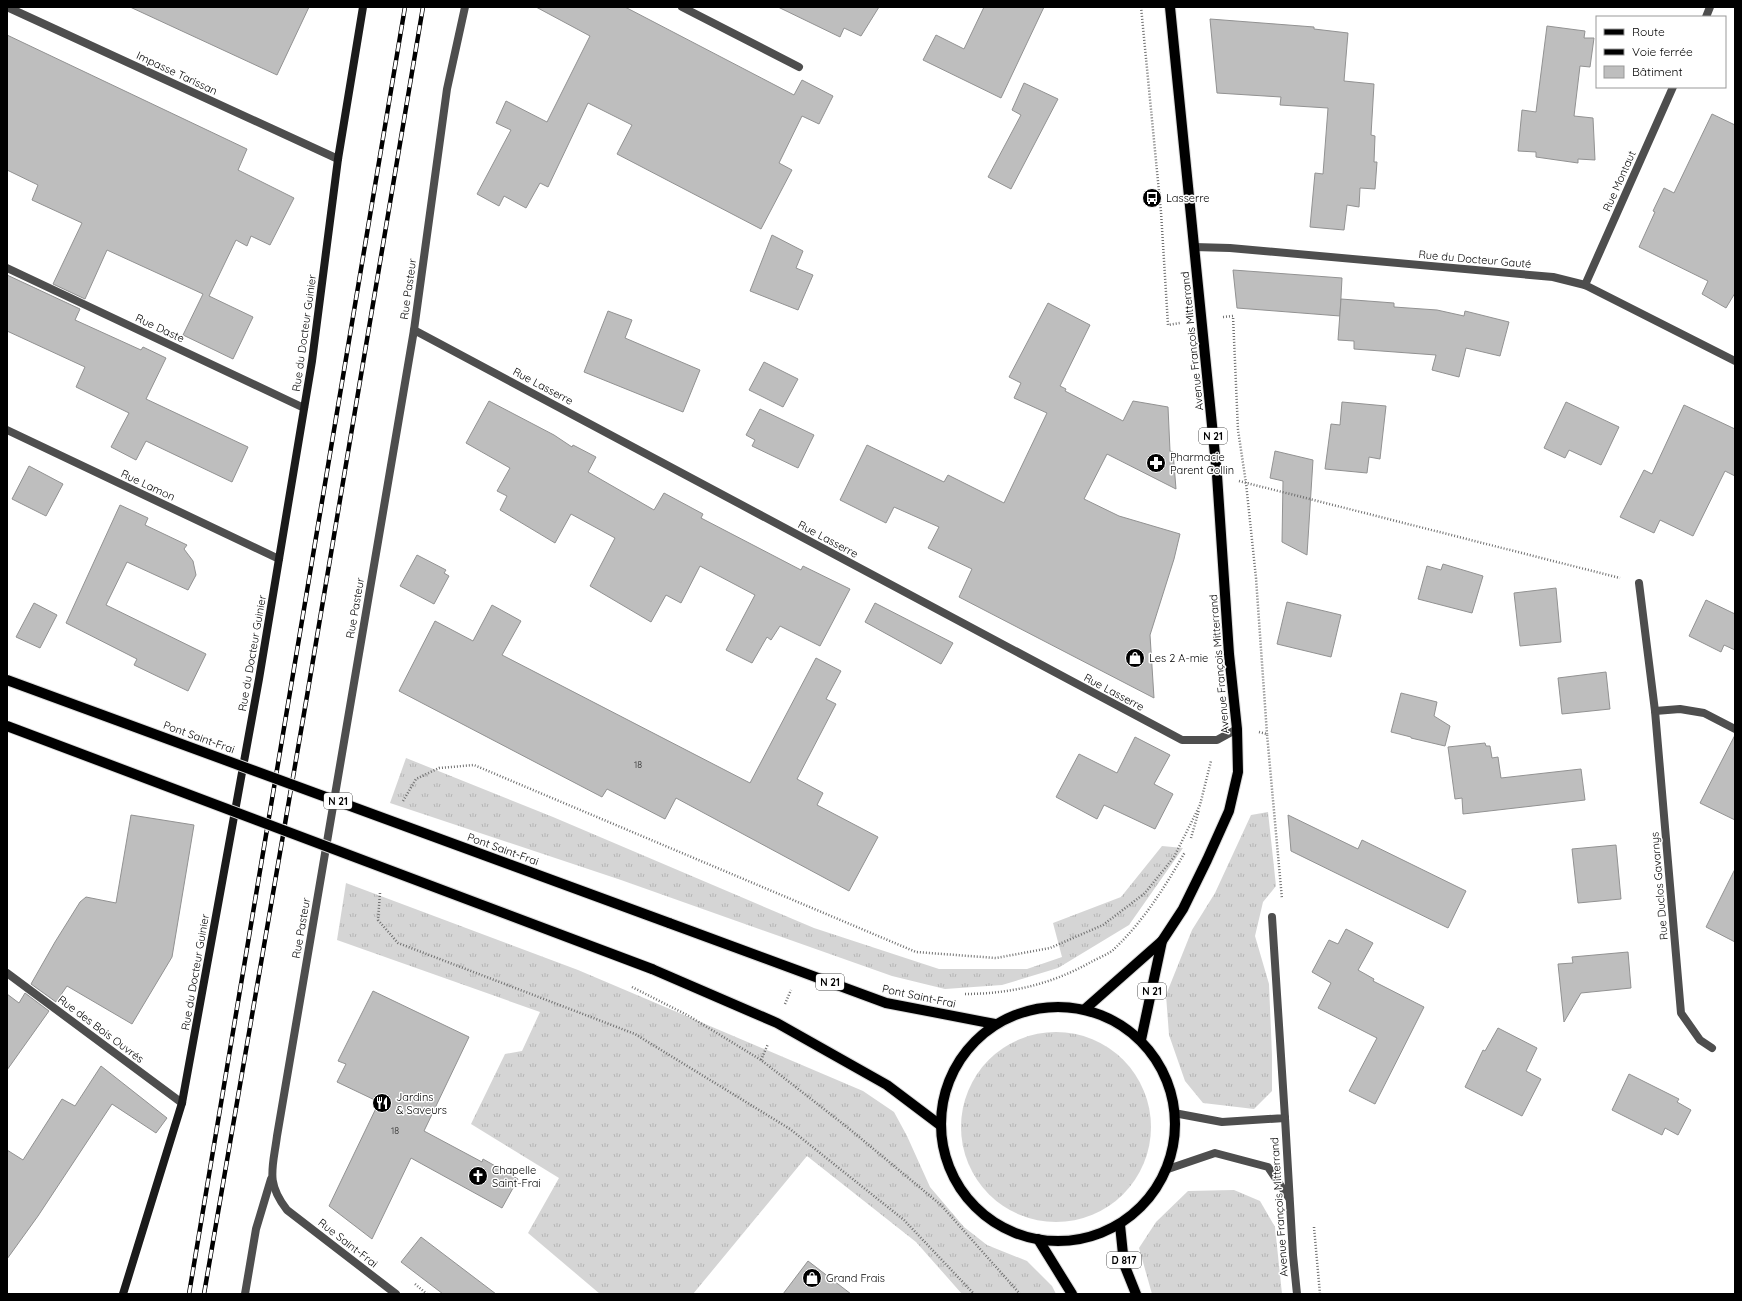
<svg xmlns="http://www.w3.org/2000/svg" width="1742" height="1301" font-family="Quicksand,sans-serif">
<style>
.grass{fill:url(#grass-tufts)}
.building{fill:#bebebe;stroke:#929292}
.lines{fill:none;stroke-linecap:round;stroke-linejoin:round}
.primary-casing{stroke:#dbdbdb;stroke-width:12}
.path{stroke:#707070;stroke-width:2.5;stroke-dasharray:1 2;stroke-linecap:butt}
.lane{stroke:#4e4e4e;stroke-width:8}
.street{stroke:#4e4e4e;stroke-width:8}
.secondary{stroke:#1b1b1b;stroke-width:8}
.primary{stroke:#000;stroke-width:10}
.rail-casing{stroke:#000;stroke-width:4.5}
.rail{stroke:#fff;stroke-width:3;stroke-dasharray:9;stroke-linecap:butt}
.primary-bridge-casing{stroke:#dbdbdb;stroke-width:12;stroke-linecap:butt}
.primary-bridge{stroke:#000;stroke-width:10}
.labels{text-anchor:middle;dominant-baseline:central;stroke-width:3;stroke-linejoin:round;paint-order:stroke}
.number-label{font-size:9px;fill:#303030}
.shield{fill:#fff;stroke:#4c4c4c;stroke-width:1}
.shield-label{font-size:10px;font-weight:bold;fill:#000}
.street-label{font-size:11px;fill:#000;stroke:#fff}
.poi-label{font-size:11px;fill:#000;stroke:#fff;text-anchor:start}
</style>
<defs>
<pattern id="grass-tufts" width="24" height="20" patternUnits="userSpaceOnUse"><rect width="24" height="20" fill="#d5d5d5"/><path d="M3 7l-1-3M5 7V3M7 7l1-3M15 17l-1-3M17 17v-4M19 17l1-3" fill="none" stroke="#b5b5b5"/></pattern>
</defs>
<rect width="100%" height="100%" fill="#fff"/>
<!-- grass -->
<g class="grass">
<path d="M406 758 553 817 814 928 939 969H1027L1062 957 1053 923 1121 897 1162 846 1183 848 1129 925 1058 968 1002 985 945 989 892 976 621 880 390 803Z"/>
<path d="M1268 812 1276 886 1263 902 1255 936 1269 984 1272 1055V1091L1254 1109 1203 1103 1185 1081 1169 1035 1166 995 1192 930 1215 893 1251 815Z"/>
<path d="M346 883 578 970 863 1091 894 1112 907 1136 930 1187 964 1227 987 1245 1027 1261 1052 1286 1056 1294H962L916 1242 807 1156 693 1294H600L528 1233 559 1178 471 1124 505 1054 522 1051 540 1012 337 940Z"/>
<circle cx="1056" cy="1127" r="95"/>
<path d="M1234 1190 1260 1201 1275 1227 1282 1294H1152L1139 1248 1156 1222 1188 1191Z"/>
</g>
<!-- building -->
<g class="building">
<path d="M130 7H309L277 75Z"/>
<path d="M536 7H625L794 95 802 80 833 96 819 124 802 116 779 163 792 170 761 229 617 154 632 125 588 103 548 187 540 183 526 208 504 196 499 206 477 194 511 130 496 123 506 101 547 122 590 36Z"/>
<path d="M778 7H879L861 36 844 28 840 37Z"/>
<path d="M984 7H1044L1001 98 923 60 936 35 964 49Z"/>
<path d="M1210 19 1314 27V29L1348 33 1344 81 1374 84 1371 135 1375 136 1374 162H1377L1375 189 1360 188 1359 207 1347 205 1344 230 1310 227 1315 173 1323 174 1328 108 1280 105 1281 97 1217 93Z"/>
<path d="M1547 26 1585 31 1584 38H1594L1590 67 1580 66 1574 116 1593 118 1595 160 1578 159V163L1536 157V152L1518 151 1522 110 1536 112Z"/>
<path d="M7 35 247 149 238 170 294 198 270 245 251 236 247 246 236 240 209 296 253 317 233 359 183 335 203 294 107 250 85 299 53 284 82 223 32 200 38 185 7 170Z"/>
<path d="M1024 83 1058 99 1011 189 988 177 1021 115 1012 110Z"/>
<path d="M1712 114 1735 125V293L1726 308 1702 294 1708 281 1639 247 1655 212 1653 211 1664 188 1674 193Z"/>
<path d="M772 235 803 251 796 268 813 275 798 310 750 291Z"/>
<path d="M1233 270 1342 278 1340 316 1237 308Z"/>
<path d="M7 275 80 309 75 320 141 350 143 347 166 358 146 399 248 447 232 482 146 441 136 460 111 447 129 413 76 387 85 367 7 331Z"/>
<path d="M1341 299 1394 303V307L1437 310 1464 316 1465 311 1509 322 1500 356 1466 348 1459 377 1432 370 1436 355 1354 349V341L1338 340Z"/>
<path d="M1048 303 1090 325 1060 386 1066 389 1065 391 1123 421 1133 401 1168 407 1170 451 1173 452 1176 489 1107 454 1084 499 1119 516 1180 534 1174 559 1150 635 1154 698 959 597 972 569 928 548 939 527 894 507 886 523 840 500 867 445 944 482 948 475 1004 503 1047 413 1014 398 1021 383 1009 377Z"/>
<path d="M608 311 632 320 625 338 700 370 683 412 584 372Z"/>
<path d="M764 362 798 379 783 407 749 390Z"/>
<path d="M489 401 554 435 572 447 573 445 596 457 588 472 654 510 664 493 703 514 701 518 801 570 803 566 850 589 820 646 780 626 771 640 767 637 752 663 726 650 755 595 700 566 681 603 666 595 651 622 590 586 615 538 571 514 555 543 500 510 507 496 497 491 510 468 466 443Z"/>
<path d="M1342 402 1386 406 1380 459 1369 457 1367 473 1325 469 1331 424 1340 425Z"/>
<path d="M1566 402 1619 427 1601 465 1569 450 1565 458 1544 448Z"/>
<path d="M1684 405 1735 429V476L1725 471 1693 536 1660 520 1654 533 1620 517 1644 470 1652 474Z"/>
<path d="M760 409 814 435 798 468 752 446 755 440 746 435Z"/>
<path d="M1275 451 1313 460 1307 555 1282 542 1283 481 1270 478Z"/>
<path d="M29 466 63 484 46 516 12 499Z"/>
<path d="M120 505 148 518 145 525 187 545 184 549 193 561 196 575 188 590 127 562 106 605 206 654 188 691 134 665 137 659 66 623Z"/>
<path d="M417 555 446 570 444 573 449 576 434 604 400 586Z"/>
<path d="M1443 564 1483 576 1472 613 1418 599 1427 566 1441 570Z"/>
<path d="M1556 588 1561 642 1520 646 1514 593Z"/>
<path d="M1706 600 1735 614V650L1724 645 1721 652 1689 636Z"/>
<path d="M1287 602 1341 615 1331 657 1277 644Z"/>
<path d="M34 603 57 615 40 648 16 637Z"/>
<path d="M875 603 953 643 941 664 865 622Z"/>
<path d="M492 605 521 621 502 655 750 783 816 658 841 671 826 699 836 704 797 779 823 793 817 805 878 837 849 891 676 798 665 819 607 789 602 797 399 691 435 621 473 641Z"/>
<path d="M1606 672 1610 709 1562 714 1558 678Z"/>
<path d="M1401 693 1437 702 1434 716 1450 726 1445 746 1411 738V737L1391 732Z"/>
<path d="M1735 735V820L1700 803Z"/>
<path d="M1135 737 1170 755 1154 784 1173 794 1155 829 1104 805 1097 819 1056 797 1079 754 1117 773Z"/>
<path d="M1485 743 1486 746H1490L1492 758 1498 757 1501 778 1581 769 1585 800 1463 814 1462 798 1455 799 1448 747Z"/>
<path d="M131 815 194 825 172 957 132 1024 67 986 56 1002 31 984 55 942 80 902 86 897 116 903Z"/>
<path d="M1288 815 1358 849 1362 840 1466 891 1448 928 1291 851Z"/>
<path d="M1616 845 1621 899 1578 903 1572 849Z"/>
<path d="M1735 869V942L1706 927Z"/>
<path d="M1346 929 1373 943 1358 970 1374 979 1373 981 1424 1007 1375 1104 1349 1091 1377 1038 1318 1008 1331 983 1312 972 1329 940 1338 944Z"/>
<path d="M1628 952 1631 988 1581 993 1564 1022 1558 964 1573 963 1572 957Z"/>
<path d="M373 991 469 1037 424 1131 482 1162 483 1159 518 1179 502 1208 411 1158 372 1239 329 1206 379 1102 337 1082 346 1064 338 1061Z"/>
<path d="M25 993 49 1011 7 1070V994L19 1003Z"/>
<path d="M1498 1028 1537 1048 1526 1071 1541 1079 1522 1116 1465 1087 1483 1050 1485 1051Z"/>
<path d="M101 1066 167 1118 156 1133 112 1104 38 1216 7 1259V1150L23 1160 62 1099 75 1106Z"/>
<path d="M1629 1074 1679 1099 1677 1102 1691 1110 1678 1135 1665 1128 1662 1135 1612 1110Z"/>
<path d="M421 1237 496 1294H443L401 1262Z"/>
<path d="M808 1261 851 1294H783Z"/>
</g>
<g class="lines">
<defs>
<g id="primary">
<path d="M669 923 886 1003 995 1024"/>
<path d="M652 969 777 1023 887 1085 940 1125"/>
<circle cx="1058" cy="1124" r="117"/>
<path d="M1085 1009 1162 941"/>
<path d="M1141 1040 1162 941 1183 909 1207 860 1229 811 1238 772 1237 729 1229 654 1217 475 1170 7"/>
<path d="M1120 1225 1124 1264 1136 1294"/>
<path d="M1038 1239 1072 1294"/>
</g>
</defs>
<!-- primary casing -->
<use href="#primary" class="primary-casing"/>
<!-- path -->
<g class="path">
<path d="M1141 7 1161 212 1168 325 1180 323"/>
<path d="M1223 317 1233 316 1238 430 1246 483 1256 578 1267 734"/>
<path d="M1239 481 1620 578"/>
<path d="M1259 732 1267 734 1282 899"/>
<path d="M403 801 416 779 439 768 474 765 916 952 996 958 1050 948 1103 925 1145 893 1174 857 1200 805 1211 761"/>
<path d="M1191 838 1199 810"/>
<path d="M380 893 378 920 398 943 635 1034 790 1129 904 1220 974 1294"/>
<path d="M632 987 689 1016 761 1060 847 1127 941 1205 1020 1294"/>
<path d="M965 994C1010 994 1052 984 1091 962 1098 958 1107 955 1113 950 1143 922 1165 887 1185 852"/>
<path d="M785 1004 791 990"/>
<path d="M761 1060 768 1044"/>
<path d="M1314 1227 1320 1294"/>
<path d="M415 1284 427 1294"/>
</g>
<!-- lane -->
<g class="lane">
<path d="M1174 1113 1222 1122 1285 1118 1272 917"/>
<path d="M1168 1169 1215 1153 1268 1167 1289 1198"/>
<path d="M245 1294 256 1229 271 1179"/>
</g>
<!-- street -->
<g class="street">
<path d="M7 7 338 159"/>
<path d="M682 7 799 67"/>
<path d="M1706 17 1710 7"/>
<path d="M1194 247 1230 248 1553 277 1585 285 1735 361"/>
<path d="M7 268 304 408"/>
<path d="M1585 285 1673 87"/>
<path d="M414 330 1182 740H1217L1237 729"/>
<path d="M7 430 279 559"/>
<path d="M1639 583 1655 711 1681 1013 1700 1040 1712 1048"/>
<path d="M1655 711 1680 709 1704 713 1735 729"/>
<path d="M7 973 182 1103"/>
<path d="M1285 1118 1293 1255 1297 1294"/>
<path d="M396 1294 287 1210C265 1182 273 1168 277 1136L414 330 447 89 465 7"/>
</g>
<!-- secondary -->
<path class="secondary" d="M123 1294 182 1103 259 679 312 361 338 159 363 7"/>
<!-- primary -->
<use href="#primary" class="primary"/>
<defs>
<g id="rail">
<path d="M189 1294 405 7"/>
<path d="M204 1294 307 696 423 7"/>
</g>
</defs>
<!-- rail casing -->
<use href="#rail" class="rail-casing"/>
<!-- rail -->
<use href="#rail" class="rail"/>
<defs>
<g id="primary-bridge">
<path d="M7 680 669 923"/>
<path d="M7 726 652 969"/>
</g>
</defs>
<!-- primary-bridge casing -->
<use href="#primary-bridge" class="primary-bridge-casing"/>
<!-- primary-bridge -->
<use href="#primary-bridge" class="primary-bridge"/>
</g>
<!-- icons -->
<defs>
<symbol id="bus-disc" viewBox="-11 -11 22 22"><circle r="9.5" fill="#000" stroke="#fff"/><path d="M-5-6H5V4H4V6H2V4H-2V6H-4V4H-5ZM-3.5-4V0h7V-4ZM-3.5 1.2v1.5H-2V1.2ZM2 1.2v1.5H3.5V1.2Z" fill="#fff"/></symbol>
<symbol id="pharmacy-disc" viewBox="-11 -11 22 22"><circle r="9.5" fill="#000" stroke="#fff"/><path d="M-2-6h4v4h4v4h-4v4h-4v-4h-4v-4h4Z" fill="#fff"/></symbol>
<symbol id="shop-disc" viewBox="-11 -11 22 22"><circle r="9.5" fill="#000" stroke="#fff"/><path d="M-5-2.5h2.3a2.7 3.5 0 0 1 5.4 0H5L5.5 6h-11ZM-1.5-2.5h3a1.5 2.3 0 0 0-3 0Z" fill="#fff"/></symbol>
<symbol id="restaurant-disc" viewBox="-11 -11 22 22"><circle r="9.5" fill="#000" stroke="#fff"/><path d="M-5-6h1v4h1v-4h1v4h1v-4h1v5L-1.5 .5V6h-2V.5L-5-1ZM5-6V6H3V1.5H1.5Q1.5-4 5-6Z" fill="#fff"/></symbol>
<symbol id="church-disc" viewBox="-11 -11 22 22"><circle r="9.5" fill="#000" stroke="#fff"/><path d="M-1.2-6h2.4v3.5h3.3v2.4h-3.3V6h-2.4V-.1h-3.3v-2.4h3.3Z" fill="#fff"/></symbol>
</defs>
<g fill-rule="evenodd">
<use href="#bus-disc" x="1141" y="187" width="22" height="22"/>
<use href="#pharmacy-disc" x="1145" y="452" width="22" height="22"/>
<use href="#shop-disc" x="1124" y="647" width="22" height="22"/>
<use href="#restaurant-disc" x="371" y="1092" width="22" height="22"/>
<use href="#church-disc" x="467" y="1165" width="22" height="22"/>
<use href="#shop-disc" x="801" y="1267" width="22" height="22"/>
</g>
<g class="labels">
<!-- number labels -->
<g class="number-label">
<text x="638" y="764">18</text>
<text x="395" y="1130">18</text>
</g>
<!-- shield labels -->
<g class="shield">
<rect x="1199" y="428" width="28" height="16" rx="3"/>
<rect x="324" y="793" width="28" height="16" rx="3"/>
<rect x="816" y="974" width="28" height="16" rx="3"/>
<rect x="1138" y="983" width="28" height="16" rx="3"/>
<rect x="1107" y="1252" width="34" height="16" rx="3"/>
</g>
<g class="shield-label">
<text x="1213" y="436">N 21</text>
<text x="338" y="801">N 21</text>
<text x="830" y="982">N 21</text>
<text x="1152" y="991">N 21</text>
<text x="1124" y="1260">D 817</text>
</g>
<!-- street labels -->
<g class="street-label">
<text transform="translate(177 73) rotate(25)">Impasse Tarissan</text>
<text transform="translate(1619 181) rotate(-66)">Rue Montaut</text>
<text transform="translate(1475 259) rotate(5)">Rue du Docteur Gauté</text>
<text transform="translate(408 289) rotate(-82)">Rue Pasteur</text>
<text transform="translate(160 328) rotate(25)">Rue Daste</text>
<text transform="translate(304 333) rotate(-82)">Rue du Docteur Guinier</text>
<text transform="translate(1192 341) rotate(-96)">Avenue François Mitterrand</text>
<text transform="translate(543 386) rotate(28)">Rue Lasserre</text>
<text transform="translate(148 485) rotate(25)">Rue Lamon</text>
<text transform="translate(828 539) rotate(28)">Rue Lasserre</text>
<text transform="translate(355 608) rotate(-80)">Rue Pasteur</text>
<text transform="translate(252 653) rotate(-80)">Rue du Docteur Guinier</text>
<text transform="translate(1219 664) rotate(-95)">Avenue François Mitterrand</text>
<text transform="translate(1114 692) rotate(28)">Rue Lasserre</text>
<text transform="translate(199 737) rotate(20)">Pont Saint-Frai</text>
<text transform="translate(503 849) rotate(20)">Pont Saint-Frai</text>
<text transform="translate(1659 886) rotate(-95)">Rue Duclos Gavarnys</text>
<text transform="translate(301 928) rotate(-80)">Rue Pasteur</text>
<text transform="translate(195 972) rotate(-80)">Rue du Docteur Guinier</text>
<text transform="translate(919 996) rotate(12)">Pont Saint-Frai</text>
<text transform="translate(101 1029) rotate(37)">Rue des Bois Ouvrés</text>
<text transform="translate(1279 1207) rotate(-94)">Avenue François Mitterrand</text>
<text transform="translate(348 1243) rotate(38)">Rue Saint-Frai</text>
</g>
<!-- poi labels -->
<g class="poi-label">
<text x="1166" y="198">Lasserre</text>
<text x="1170" y="457">Pharmacie<tspan x="1170" dy="13">Parent Collin</tspan></text>
<text x="1149" y="658">Les 2 A-mie</text>
<text x="396" y="1097">Jardins<tspan x="396" dy="13">&amp; Saveurs</tspan></text>
<text x="492" y="1170">Chapelle<tspan x="492" dy="13">Saint-Frai</tspan></text>
<text x="826" y="1278">Grand Frais</text>
</g>
</g>
<!-- border -->
<rect width="1742" height="1301" fill="none" stroke="#000000" stroke-width="16"/>
<!-- legend -->
<rect x="1596" y="16" width="130" height="72" fill="#ffffff" stroke="#999999"/>
<rect x="1604" y="29" width="20" height="6" fill="#000000" stroke="#999999"/>
<text x="1632" y="36" font-size="12" fill="#000000">Route</text>
<rect x="1604" y="49" width="20" height="6" fill="#000000" stroke="#999999"/>
<text x="1632" y="56" font-size="12" fill="#000000">Voie ferrée</text>
<rect x="1604" y="66" width="20" height="12" fill="#bebebe" stroke="#999999"/>
<text x="1632" y="76" font-size="12" fill="#000000">Bâtiment</text>
</svg>
